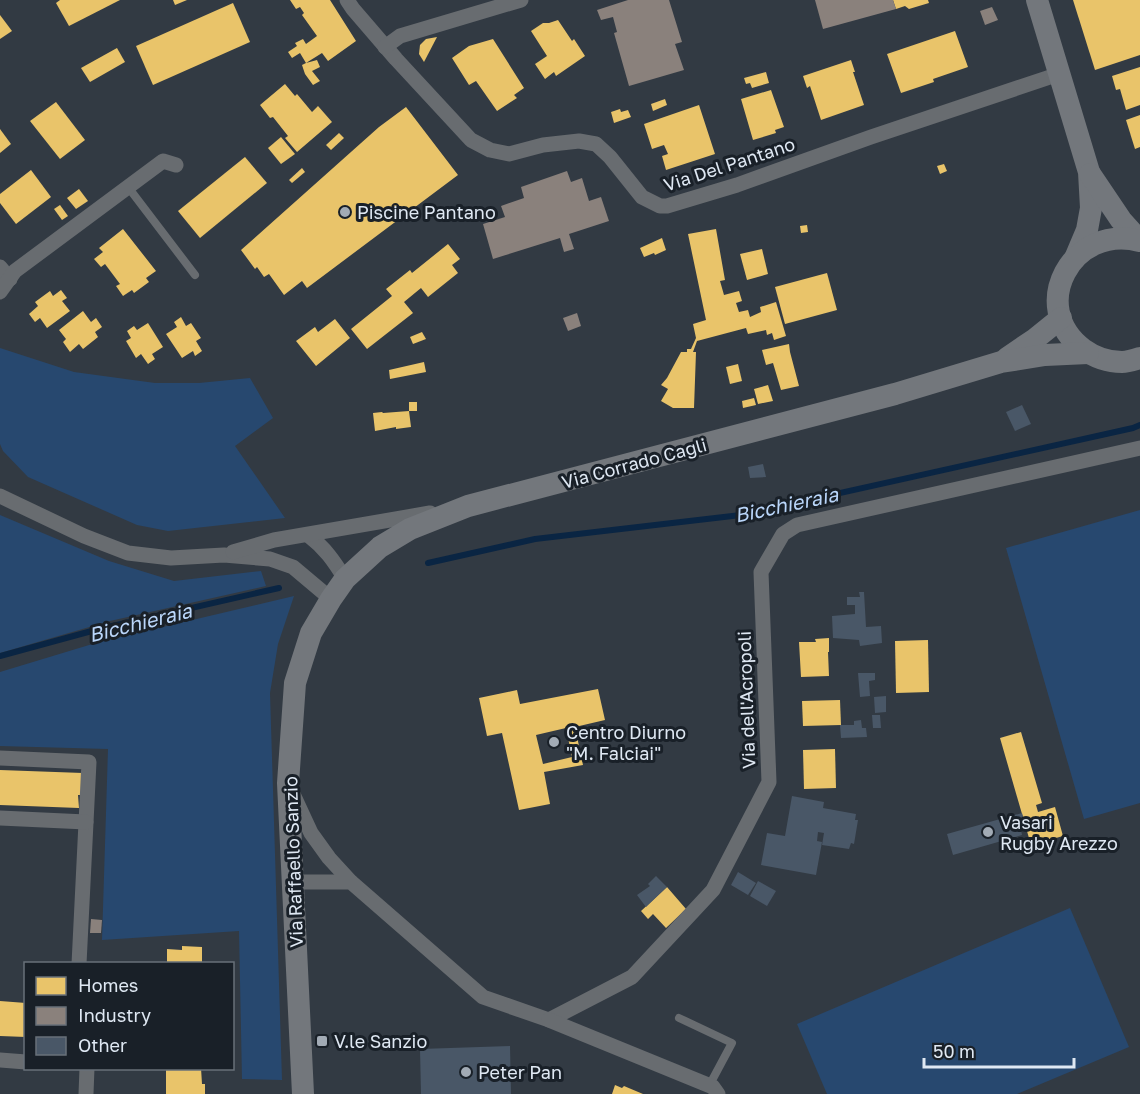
<svg xmlns="http://www.w3.org/2000/svg" width="1140" height="1094" font-family="'Golos Text',sans-serif">
<style>
.green{fill:#27486f}
.homes{fill:#e9c46a;fill-rule:evenodd}
.industry{fill:#8a817c}
.lines{fill:none;stroke-linecap:round;stroke-linejoin:round}
.stream{stroke:#0a2543;stroke-width:6}
.building{fill:#495767}
.service{stroke:#686c70;stroke-width:8}
.minor{stroke:#686c70;stroke-width:15}
.secondary{stroke:#73777c;stroke-width:22}
.poi-dot{fill:#a2abb5;stroke:#192028;stroke-width:2}
.labels{text-anchor:middle;dominant-baseline:central;stroke-width:6;stroke-linejoin:round;paint-order:stroke}
.street-label{font-size:18px;fill:#dfe8f3;stroke:#192028}
.poi-label{font-size:18px;fill:#dfe8f3;stroke:#192028;text-anchor:start}
.water-label{font-size:20px;font-style:italic;fill:#bad6fa;stroke:#192028}
</style>
<rect width="100%" height="100%" fill="#323a43"/>
<!-- green -->
<g class="green">
<path d="M0 348 74 372 155 383H199L250 378 273 418 235 446 285 518 168 531 137 525 28 477 3 451 0 444Z"/>
<path d="M1140 510V803L1084 819 1006 548Z"/>
<path d="M0 515 109 561 174 581 261 571 266 586 110 621 0 653Z"/>
<path d="M294 596 278 644 270 693 282 1080 242 1079 239 931 102 940 108 749 0 746V672L99 642Z"/>
<path d="M1070 908 1129 1047 1017 1094H827L797 1024Z"/>
</g>
<!-- homes -->
<g class="homes">
<path d="M60 0H120L69 26 56 3Z"/>
<path d="M173 0H187L175 5Z"/>
<path d="M290 0H330L356 41 328 61 322 53 306 63 317 60 320 67 312 71 320 81 313 85 305 74 302 65 306 63 300 53 292 58 288 52 297 46 295 43 303 39 306 44 317 36 302 15 304 13 300 7 296 9Z"/>
<path d="M893 0H928L929 3 909 9 905 6 896 9Z"/>
<path d="M1073 0H1140V55L1095 70Z"/>
<path d="M233 3 250 42 153 85 136 46Z"/>
<path d="M0 15 12 31 0 39Z"/>
<path d="M558 20 572 41 574 39 585 56 556 76 554 72 545 79 535 64 547 56 531 31 543 23H549Z"/>
<path d="M955 31 968 67 933 79 934 82 901 93 887 54Z"/>
<path d="M437 37 424 62 419 54 420 45 426 39Z"/>
<path d="M493 39 524 88 514 95 517 98 497 111 476 81 469 85 452 58 469 46Z"/>
<path d="M117 48 125 62 90 82 81 68Z"/>
<path d="M851 60 855 72H853L864 105 821 120 810 86 807 88 803 76Z"/>
<path d="M1140 67V105L1126 110 1120 89 1116 90 1112 76Z"/>
<path d="M766 72 769 83 752 88 750 83 746 84 744 78Z"/>
<path d="M285 84 295 96 297 94 312 112 318 106 332 122 297 152 285 138 288 136 273 117 270 118 260 105Z"/>
<path d="M771 90 784 127 775 130 776 133 753 140 741 99Z"/>
<path d="M665 99 667 105 653 111 651 104Z"/>
<path d="M56 102 85 140 60 159 30 121Z"/>
<path d="M699 105 715 154 666 170 662 156 668 154 664 145 652 149 644 124Z"/>
<path d="M406 107 458 175 307 288 302 281 284 295 269 274 264 277 257 267 255 269 241 250 379 127Z"/>
<path d="M620 109 621 112 628 110 631 117 614 123 611 112Z"/>
<path d="M1140 115V147L1135 149 1126 120Z"/>
<path d="M0 129 11 144 0 153Z"/>
<path d="M339 133 344 138 331 150 326 145Z"/>
<path d="M281 137 295 154 281 164 268 148Z"/>
<path d="M245 157 267 183 200 238 178 211Z"/>
<path d="M944 164 947 171 940 174 937 166Z"/>
<path d="M302 168 305 172 292 183 289 180Z"/>
<path d="M31 170 51 197 16 224 0 203V194Z"/>
<path d="M79 189 88 201 76 209 67 198Z"/>
<path d="M60 205 68 216 62 220 54 209Z"/>
<path d="M807 225 808 232 801 233 800 226Z"/>
<path d="M123 229 156 271 146 278 149 282 134 293 132 290 123 296 116 286 120 284 105 264 101 267 94 259 103 252 99 248Z"/>
<path d="M716 229 725 280 720 281 724 295 739 291 742 301 736 303 739 312 748 310 750 317 761 312 760 307 776 302 786 336 774 340 772 333 767 335 766 330 748 334 746 328 697 341 693 352H696L694 408H673L661 401 668 389 661 385 667 378 681 352H687V349H691L696 338 693 324 706 320 688 234Z"/>
<path d="M662 238 666 250 655 255 654 253 644 257 640 248Z"/>
<path d="M448 244 460 259 452 265 458 273 428 297 421 288 404 302 413 313 367 349 351 329 392 296 386 289 410 270 412 273Z"/>
<path d="M762 249 768 274 747 280 740 254Z"/>
<path d="M827 273 837 310 785 324 775 287Z"/>
<path d="M61 290 67 298 62 301 70 311 47 328 40 318 35 322 29 314 38 306 35 302 50 291 53 296Z"/>
<path d="M83 311 91 322 96 318 102 327 95 332 98 337 83 349 79 344 70 352 63 342 66 339 59 330Z"/>
<path d="M181 317 186 326 191 323 201 338 196 341 202 351 195 356 193 351 182 358 166 334 177 327 174 322Z"/>
<path d="M335 319 350 338 316 366 296 341 315 327 318 332Z"/>
<path d="M148 323 163 347 152 354 155 359 148 364 141 354 136 358 126 341 131 338 127 331 134 326 137 330Z"/>
<path d="M422 332 426 339 413 344 410 337Z"/>
<path d="M789 344 790 352 799 386 781 390 773 363 766 365 762 350Z"/>
<path d="M424 362 426 372 390 379 389 370Z"/>
<path d="M738 364 742 381 730 384 726 367Z"/>
<path d="M768 385 773 401 758 404 754 389Z"/>
<path d="M754 398 756 405 743 408 742 401Z"/>
<rect x="409" y="402" width="8" height="9"/>
<path d="M409 411 411 427 396 429V427L375 431 373 413 382 412 383 413Z"/>
<path d="M829 638V652H828L829 676 801 677 799 642H816L815 639Z"/>
<path d="M928 640 929 692 896 693 895 641Z"/>
<path d="M598 689 605 720 575 727 583 765 544 772 550 804 519 810 502 733 487 736 479 698 517 690 520 704ZM566 728 572 757 543 764 536 735Z"/>
<path d="M840 700 841 725 803 726 802 701Z"/>
<path d="M1021 732 1042 803 1036 805 1038 812 1055 807 1063 836 1031 845 1000 738Z"/>
<path d="M835 749 836 788 804 789 803 750Z"/>
<path d="M0 770 83 773 82 795H78L79 808 0 805Z"/>
<path d="M667 887 686 909 666 928 653 914 648 919 641 911Z"/>
<path d="M182 946 202 947V963H167V949L182 950Z"/>
<path d="M0 1001 26 1003V1037L0 1036Z"/>
<path d="M166 1068H201L202 1084H205V1094H166Z"/>
<path d="M615 1085 622 1088 624 1086 643 1094H612Z"/>
</g>
<!-- industry -->
<g class="industry">
<path d="M628 0H669L682 42 675 44 684 70 629 86 614 33 617 32 613 17 601 20 597 10Z"/>
<path d="M815 0H893L896 9 823 29Z"/>
<path d="M992 7 998 20 985 25 980 11Z"/>
<path d="M567 171 571 182 582 178 589 201 601 197 609 221 569 234 574 249 564 252 560 238 493 259 483 224 505 217 501 206 524 198 521 187Z"/>
<path d="M577 313 581 326 568 331 563 318Z"/>
<path d="M91 919 102 920 101 933H90Z"/>
</g>
<g class="lines">
<!-- stream -->
<g class="stream">
<path d="M428 563 535 539 741 515 1133 428 1140 425"/>
<path d="M0 656 99 629 279 588"/>
</g>
</g>
<!-- building -->
<g class="building">
<path d="M1022 405 1031 424 1015 431 1006 412Z"/>
<path d="M763 464 766 477 750 478 748 467Z"/>
<path d="M859 592H864L866 627 881 626 882 643 860 646 859 640 833 638 832 616 855 614V605H847V597H860Z"/>
<path d="M858 673H875V680L869 681 870 696 860 697Z"/>
<path d="M886 696V712L875 713 874 697Z"/>
<path d="M872 715H880L881 728H873Z"/>
<path d="M861 720 862 728H866L867 737 841 738 840 725H854V721Z"/>
<path d="M792 796 824 802 823 808 856 814 855 820H858L854 844 851 843 849 849 822 845 824 833 818 832 817 841 822 842 816 875 761 865 767 833 785 836Z"/>
<path d="M1022 813 1026 829 1021 830 1022 835 953 855 947 834Z"/>
<path d="M738 872 756 883 748 895 731 885Z"/>
<path d="M656 876 667 887 646 907 637 895 650 886 648 884Z"/>
<path d="M758 881 776 891 767 906 750 896Z"/>
<path d="M510 1046 511 1094H421L420 1049Z"/>
</g>
<g class="lines">
<!-- service -->
<g class="service">
<path d="M128 187 195 275"/>
<path d="M679 1018 732 1043 709 1086"/>
</g>
<!-- minor -->
<g class="minor">
<path d="M347 0 353 9 396 59 471 140 490 150 509 154 543 145 579 141 596 144 610 157 642 197 660 206H667L737 185 871 137 1059 74"/>
<path d="M385 47 400 36 521 0"/>
<path d="M0 267 10 279"/>
<path d="M0 292 15 271 163 161 176 165"/>
<path d="M0 496 84 536 128 553 171 558 224 555 270 559 293 567 331 599"/>
<path d="M308 535C325 548 334 561 345 579"/>
<path d="M233 552 274 540 430 513"/>
<path d="M0 758 89 762 79 964"/>
<path d="M292 792 311 833 329 858 351 882"/>
<path d="M0 818 86 822"/>
<path d="M293 882H351L483 997 549 1020 632 977 713 890 769 782 761 572 783 534 797 525 1140 448"/>
<path d="M549 1020 713 1087 718 1094"/>
<path d="M0 1060 26 1062"/>
<path d="M86 1094 87 1068"/>
</g>
<!-- secondary -->
<g class="secondary">
<path d="M1037 0 1089 172 1091 208 1087 230 1076 256"/>
<path d="M1090 174 1121 220 1139 240"/>
<path d="M1140 241C1072 223 1027 307 1083 349 1094 357 1108 362 1122 362 1128 362 1134 360 1140 358"/>
<path d="M1007 358 1035 339 1061 318"/>
<path d="M303 1094 288 783 295 683 311 633 331 599 345 579 380 547 410 529 468 506 895 394 1001 362 1045 355 1088 353"/>
</g>
</g>
<!-- markers -->
<g class="poi-dot">
<circle cx="345" cy="212" r="6"/>
<circle cx="554" cy="742" r="6"/>
<circle cx="988" cy="832" r="6"/>
<rect x="316" y="1035" width="12" height="12" rx="3"/>
<circle cx="466" cy="1072" r="6"/>
</g>
<g class="labels">
<!-- street labels -->
<g class="street-label">
<text transform="translate(729 164) rotate(-18)">Via Del Pantano</text>
<text transform="translate(634 463) rotate(-15)">Via Corrado Cagli</text>
<text transform="translate(746 700) rotate(-92)">Via dell'Acropoli</text>
<text transform="translate(293 862) rotate(-92)">Via Raffaello Sanzio</text>
</g>
<!-- poi labels -->
<g class="poi-label">
<text x="357" y="212">Piscine Pantano</text>
<text x="566" y="732">Centro Diurno<tspan x="566" dy="21">"M. Falciai"</tspan></text>
<text x="1000" y="822">Vasari<tspan x="1000" dy="21">Rugby Arezzo</tspan></text>
<text x="334" y="1041">V.le Sanzio</text>
<text x="478" y="1072">Peter Pan</text>
</g>
<!-- water labels -->
<g class="water-label">
<text transform="translate(786 504) rotate(-12)">Bicchieraia</text>
<text transform="translate(140 622) rotate(-14)">Bicchieraia</text>
</g>
</g>
<!-- legend -->
<rect x="24" y="962" width="210" height="108" fill="#192028" stroke="#687079" stroke-width="1.5"/>
<rect x="36" y="977" width="30" height="18" fill="#e9c46a" stroke="#687079" stroke-width="1.5"/>
<text x="78" y="992" font-size="18" fill="#dfe8f3">Homes</text>
<rect x="36" y="1007" width="30" height="18" fill="#8a817c" stroke="#687079" stroke-width="1.5"/>
<text x="78" y="1022" font-size="18" fill="#dfe8f3">Industry</text>
<rect x="36" y="1037" width="30" height="18" fill="#495767" stroke="#687079" stroke-width="1.5"/>
<text x="78" y="1052" font-size="18" fill="#dfe8f3">Other</text>
<!-- scale -->
<path d="M924 1058v9h150v-9" fill="none" stroke="#dfe8f3" stroke-width="3"/>
<text x="933" y="1058" font-size="18" fill="#dfe8f3" stroke="#192028" stroke-width="4.5" paint-order="stroke">50 m</text>
</svg>
